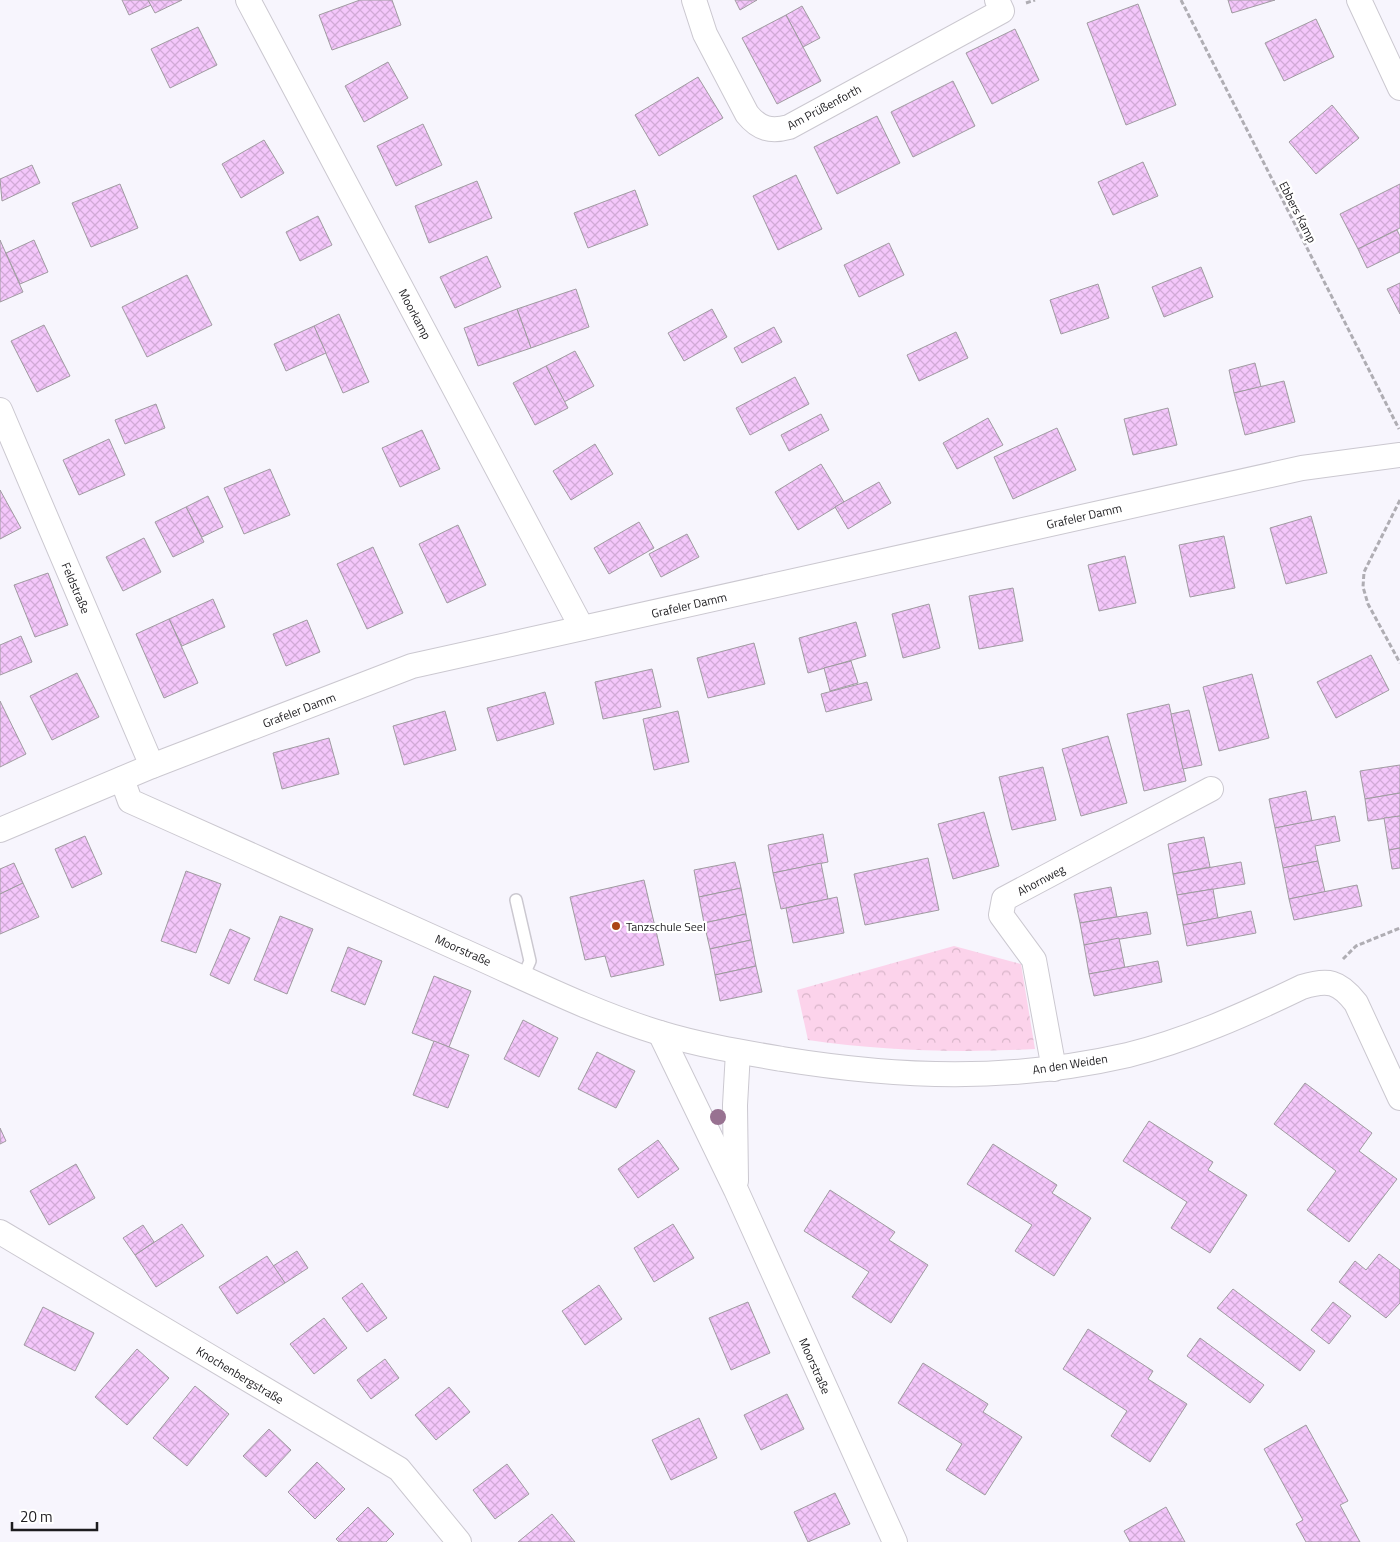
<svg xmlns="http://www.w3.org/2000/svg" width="1400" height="1542" font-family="'Titillium Web',sans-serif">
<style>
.forest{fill:url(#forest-crowns)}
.building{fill:url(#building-cross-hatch);stroke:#a09ba1}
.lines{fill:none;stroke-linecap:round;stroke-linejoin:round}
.service-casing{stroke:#cbc8d0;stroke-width:14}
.minor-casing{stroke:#cbc8d0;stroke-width:26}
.path{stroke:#afadb3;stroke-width:3;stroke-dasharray:5 2.5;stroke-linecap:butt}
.service{stroke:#fff;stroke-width:11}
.minor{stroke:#fff;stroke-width:24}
.tree{fill:#987291}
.poi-dot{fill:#ab4614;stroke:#fff;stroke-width:2}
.labels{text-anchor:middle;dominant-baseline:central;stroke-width:4.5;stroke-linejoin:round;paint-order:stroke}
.street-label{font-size:12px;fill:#1d1c1f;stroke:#fff}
.poi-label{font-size:12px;fill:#1d1c1f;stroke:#fff;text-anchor:start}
</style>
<defs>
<pattern id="forest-crowns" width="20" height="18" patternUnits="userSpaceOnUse" patternTransform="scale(1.25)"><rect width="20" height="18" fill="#fcd3eb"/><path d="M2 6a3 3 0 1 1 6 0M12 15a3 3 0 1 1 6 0" fill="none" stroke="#d8b5c9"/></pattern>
<pattern id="building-cross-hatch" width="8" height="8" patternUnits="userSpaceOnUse" patternTransform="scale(1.25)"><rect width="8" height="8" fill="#f4c7fb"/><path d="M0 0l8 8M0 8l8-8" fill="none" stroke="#d1aad7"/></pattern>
</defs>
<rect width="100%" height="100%" fill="#f7f5fd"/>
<!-- forest -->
<path class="forest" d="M954 946 1021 964 1035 1049C959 1053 884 1051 808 1040L797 990Z"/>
<!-- building -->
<g class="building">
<path d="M122 0H148L151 5 129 15Z"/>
<path d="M148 0H182L155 13Z"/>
<path d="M360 0H392L401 25 332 50 319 15Z"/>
<path d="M735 0H757L740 10Z"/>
<path d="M1228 0H1275L1232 13Z"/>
<path d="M1138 4 1176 105 1126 125 1087 23Z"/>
<path d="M802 6 820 38 803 47 786 15Z"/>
<path d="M786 15 821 81 777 104 742 38Z"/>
<path d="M1316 19 1334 57 1284 81 1265 43Z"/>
<path d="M198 27 217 65 170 88 151 49Z"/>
<path d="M1015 29 1039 80 992 104 966 53Z"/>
<path d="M388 62 408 98 364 122 345 86Z"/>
<path d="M698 77 723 118 659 156 635 115Z"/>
<path d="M953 81 975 126 913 157 891 112Z"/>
<path d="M1332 105 1359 138 1316 174 1289 142Z"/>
<path d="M877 116 900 163 837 194 814 147Z"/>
<path d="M423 124 442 165 396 186 377 146Z"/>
<path d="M264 140 284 173 241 198 222 164Z"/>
<path d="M1143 162 1158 196 1113 215 1098 182Z"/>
<path d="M32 165 40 183 2 201 0 179Z"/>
<path d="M796 175 822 229 778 250 753 196Z"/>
<path d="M477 181 492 218 429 243 415 206Z"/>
<path d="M120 184 138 228 91 247 72 203Z"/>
<path d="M1400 184V228L1358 249 1340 214Z"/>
<path d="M635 190 648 225 588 248 574 213Z"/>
<path d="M318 216 332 245 300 261 286 232Z"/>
<path d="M1397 230 1400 236V252L1367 268 1358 249Z"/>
<path d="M0 240 23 292 0 302Z"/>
<path d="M34 240 48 272 20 284 6 253Z"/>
<path d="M889 243 904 275 859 297 844 265Z"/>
<path d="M487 256 501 287 455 308 440 277Z"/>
<path d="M1201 267 1213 297 1164 317 1152 287Z"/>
<path d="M187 275 212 325 147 357 122 307Z"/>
<path d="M1400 283V314L1387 289Z"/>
<path d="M1098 284 1109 318 1061 334 1050 300Z"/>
<path d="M576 289 589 327 531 348 517 309Z"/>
<path d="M517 309 531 348 478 366 464 328Z"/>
<path d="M712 309 727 337 684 361 668 333Z"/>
<path d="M339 314 369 382 343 393 314 326Z"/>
<path d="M44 325 70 376 37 392 11 341Z"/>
<path d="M314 326 326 353 286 371 274 344Z"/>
<path d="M774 327 782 342 742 363 734 348Z"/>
<path d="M956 332 968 358 919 381 907 355Z"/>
<path d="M575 351 594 386 564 402 546 366Z"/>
<path d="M1255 363 1261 387 1234 393 1229 370Z"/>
<path d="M546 366 568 408 535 425 513 383Z"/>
<path d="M795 377 809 404 750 435 736 408Z"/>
<path d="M1284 381 1295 422 1245 435 1234 393Z"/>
<path d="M156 404 165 428 125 444 115 420Z"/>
<path d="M1168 408 1177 445 1133 455 1124 419Z"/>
<path d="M821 414 829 430 789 451 781 435Z"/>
<path d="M988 418 1003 445 957 469 943 443Z"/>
<path d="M1057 428 1076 470 1013 499 994 457Z"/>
<path d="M422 430 440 469 400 487 382 448Z"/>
<path d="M109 439 125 475 79 495 63 460Z"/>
<path d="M595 444 613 474 571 500 553 471Z"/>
<path d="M821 464 844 502 798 530 775 492Z"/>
<path d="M270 469 290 515 244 534 224 488Z"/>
<path d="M879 482 891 503 848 529 835 507Z"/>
<path d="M0 490 21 528 0 539Z"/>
<path d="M208 496 223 527 202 537 186 507Z"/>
<path d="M186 507 204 542 173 557 155 522Z"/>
<path d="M1311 516 1327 573 1286 584 1270 528Z"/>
<path d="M639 522 654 548 609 574 594 548Z"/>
<path d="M458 525 486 585 447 603 419 544Z"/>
<path d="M687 534 699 557 661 577 649 554Z"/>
<path d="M1224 536 1235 588 1190 597 1179 545Z"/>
<path d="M144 538 161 572 123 591 106 557Z"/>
<path d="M373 547 403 613 367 629 337 564Z"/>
<path d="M1125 556 1136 603 1099 611 1088 565Z"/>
<path d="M48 573 68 625 35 637 14 585Z"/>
<path d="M1013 588 1023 641 979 649 969 596Z"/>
<path d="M213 599 225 627 182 646 169 619Z"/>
<path d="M929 604 940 648 903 658 892 614Z"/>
<path d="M169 619 198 683 164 698 136 634Z"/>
<path d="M307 620 320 652 286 666 273 634Z"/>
<path d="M856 622 866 656 808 673 799 638Z"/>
<path d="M21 636 32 662 0 675V645Z"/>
<path d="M754 643 765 684 708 698 697 658Z"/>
<path d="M1371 655 1389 690 1336 718 1317 682Z"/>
<path d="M851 661 858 683 830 691 824 668Z"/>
<path d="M652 669 661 707 603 719 595 682Z"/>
<path d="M77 673 99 717 52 740 30 696Z"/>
<path d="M1252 674 1269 738 1219 751 1203 687Z"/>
<path d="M867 682 872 700 826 712 821 694Z"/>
<path d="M545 692 554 724 497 741 487 708Z"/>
<path d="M0 701 26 754 0 767Z"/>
<path d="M1169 704 1186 781 1144 791 1127 714Z"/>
<path d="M1189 710 1202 765 1183 769 1171 714Z"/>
<path d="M445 711 456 750 404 765 393 726Z"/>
<path d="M678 711 689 762 654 770 643 719Z"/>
<path d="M1108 736 1127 803 1081 816 1062 749Z"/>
<path d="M329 738 339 774 282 789 273 753Z"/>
<path d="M1400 765V793L1365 799 1360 771Z"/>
<path d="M1043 767 1056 820 1012 830 999 777Z"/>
<path d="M1306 791 1312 821 1275 828 1269 799Z"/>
<path d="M1400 793V816L1368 821 1365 799Z"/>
<path d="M984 812 999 866 953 879 938 824Z"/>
<path d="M1335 816 1340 841 1315 846 1318 861 1283 868 1275 828Z"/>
<path d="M1400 816V848L1389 850 1384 818Z"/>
<path d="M823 834 828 862 773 873 768 845Z"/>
<path d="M85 836 102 874 72 888 55 849Z"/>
<path d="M1204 837 1210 867 1173 874 1168 844Z"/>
<path d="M1400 848V868L1392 869 1389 850Z"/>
<path d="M928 858 939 910 865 925 854 874Z"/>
<path d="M1318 861 1325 892 1289 899 1283 868Z"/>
<path d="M735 862 741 888 699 897 694 870Z"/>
<path d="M1241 862 1245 884 1177 895 1173 874Z"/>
<path d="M14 863 23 883 0 894V869Z"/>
<path d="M821 863 828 899 781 909 773 873Z"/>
<path d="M186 871 221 884 196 953 161 941Z"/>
<path d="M644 880 664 965 611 977 605 956 585 960 570 897Z"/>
<path d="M23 883 39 917 0 934V894Z"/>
<path d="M1357 885 1362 906 1294 920 1289 899Z"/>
<path d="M1111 887 1117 917 1080 923 1074 894Z"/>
<path d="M741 888 746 914 704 923 699 897Z"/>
<path d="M1213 889 1218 918 1183 925 1177 895Z"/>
<path d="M837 897 844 933 793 943 786 908Z"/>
<path d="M1251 911 1256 933 1187 946 1183 925Z"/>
<path d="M1147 912 1151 934 1084 945 1080 923Z"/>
<path d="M746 914 751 940 710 949 704 923Z"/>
<path d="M280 916 313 929 287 994 254 980Z"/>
<path d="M230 929 250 938 229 984 210 975Z"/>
<path d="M1119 938 1125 968 1089 974 1084 945Z"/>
<path d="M751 940 756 966 715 975 710 949Z"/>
<path d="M348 947 382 961 365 1005 331 991Z"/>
<path d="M1158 961 1162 982 1094 996 1089 974Z"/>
<path d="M756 966 762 992 720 1001 715 975Z"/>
<path d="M434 976 471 991 449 1047 412 1033Z"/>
<path d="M523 1020 558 1038 539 1077 504 1059Z"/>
<path d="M434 1041 469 1055 448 1108 413 1095Z"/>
<path d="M597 1052 635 1071 616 1108 578 1089Z"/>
<path d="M1305 1083 1372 1133 1359 1151 1397 1179 1349 1242 1307 1210 1336 1171 1274 1124Z"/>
<path d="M1149 1121 1213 1162 1208 1170 1247 1195 1210 1253 1171 1228 1187 1202 1123 1161Z"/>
<path d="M0 1128 6 1141 0 1144Z"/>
<path d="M658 1140 679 1169 638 1198 618 1169Z"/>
<path d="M993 1144 1057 1185 1052 1193 1091 1218 1054 1276 1015 1251 1032 1225 967 1184Z"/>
<path d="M76 1164 95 1198 49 1225 30 1191Z"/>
<path d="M830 1190 895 1232 889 1240 928 1265 891 1323 852 1297 869 1272 804 1231Z"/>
<path d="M182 1224 204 1256 156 1287 135 1255Z"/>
<path d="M673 1224 694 1258 654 1282 634 1248Z"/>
<path d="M143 1225 154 1242 135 1255 123 1238Z"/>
<path d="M297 1251 308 1268 285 1283 273 1266Z"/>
<path d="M1379 1254 1400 1270V1303L1386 1318 1339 1282 1355 1261 1366 1270Z"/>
<path d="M267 1256 285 1283 237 1314 219 1287Z"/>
<path d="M362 1283 387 1318 367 1332 342 1298Z"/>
<path d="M599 1285 622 1319 585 1345 562 1311Z"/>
<path d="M1233 1289 1315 1351 1300 1371 1217 1308Z"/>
<path d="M748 1302 770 1353 731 1370 709 1318Z"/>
<path d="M1333 1302 1351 1316 1329 1344 1311 1330Z"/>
<path d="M43 1307 94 1333 75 1371 24 1345Z"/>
<path d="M324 1318 347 1348 314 1374 290 1344Z"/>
<path d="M1088 1329 1153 1371 1148 1379 1187 1404 1150 1462 1111 1436 1127 1411 1063 1369Z"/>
<path d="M1200 1338 1264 1385 1250 1403 1187 1356Z"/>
<path d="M137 1349 169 1378 127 1425 95 1397Z"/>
<path d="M385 1359 399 1378 371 1399 357 1380Z"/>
<path d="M923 1363 988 1404 983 1412 1022 1437 985 1495 946 1470 962 1444 898 1403Z"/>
<path d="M195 1386 229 1414 187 1466 153 1438Z"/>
<path d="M449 1387 470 1412 436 1440 415 1415Z"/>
<path d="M787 1394 804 1429 761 1450 744 1415Z"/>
<path d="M699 1418 717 1458 671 1480 652 1440Z"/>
<path d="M1306 1425 1348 1501 1340 1505 1360 1542H1306L1296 1524 1303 1520 1264 1449Z"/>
<path d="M269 1429 291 1450 266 1477 243 1456Z"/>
<path d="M317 1462 345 1489 315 1519 288 1492Z"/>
<path d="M507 1464 529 1494 495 1519 473 1490Z"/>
<path d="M835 1493 850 1524 808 1542 794 1512Z"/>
<path d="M368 1507 394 1534 386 1542H339L336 1539Z"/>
<path d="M1166 1507 1185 1542H1130L1124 1531Z"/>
<path d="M552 1514 575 1542H518Z"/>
</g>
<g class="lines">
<defs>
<path id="service" d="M516 900 530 961 523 977"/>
<g id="minor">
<path d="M248 0 582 628"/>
<path d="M694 0 705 34 747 114C759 129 771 132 789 127L1002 11 997 0"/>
<path d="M1359 0 1400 88"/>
<path d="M0 410 152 766"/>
<path d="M122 779 130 801C240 850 349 899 459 949 525 978 591 1012 660 1033 699 1045 741 1052 782 1059 900 1078 1010 1082 1128 1055 1188 1040 1246 1014 1302 987 1328 979 1339 981 1356 1003L1400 1098"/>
<path d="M0 830 152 766 412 666 1302 468 1400 455"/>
<path d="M660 1033 736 1190 895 1542"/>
<path d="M1054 1069 1034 960 1001 915 1004 899 1211 789"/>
<path d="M736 1181 735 1105 738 1052"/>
<path d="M0 1232 399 1469 459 1542"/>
</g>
</defs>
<!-- service casing -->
<use href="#service" class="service-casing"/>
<!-- minor casing -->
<use href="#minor" class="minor-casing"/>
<!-- path -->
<g class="path">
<path d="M1181 0 1399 429"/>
<path d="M1026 3 1035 0"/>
<path d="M1400 500 1364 572 1363 587 1368 604 1400 663"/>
<path d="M1343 959 1356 946 1400 928"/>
</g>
<!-- service -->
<use href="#service" class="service"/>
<!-- minor -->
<use href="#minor" class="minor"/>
</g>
<!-- trees -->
<circle class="tree" cx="718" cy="1117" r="8"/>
<!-- markers -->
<circle class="poi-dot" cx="616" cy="926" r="5"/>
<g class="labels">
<!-- street labels -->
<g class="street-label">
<text transform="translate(824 107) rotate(-28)">Am Prüßenforth</text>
<text transform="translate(1298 212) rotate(63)">Ebbers Kamp</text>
<text transform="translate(415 314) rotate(62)">Moorkamp</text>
<text transform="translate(1084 516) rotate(-13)">Grafeler Damm</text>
<text transform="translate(76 588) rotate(67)">Feldstraße</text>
<text transform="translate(689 605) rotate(-13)">Grafeler Damm</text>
<text transform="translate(299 710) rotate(-21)">Grafeler Damm</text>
<text transform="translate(1041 880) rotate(-28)">Ahornweg</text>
<text transform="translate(463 950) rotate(24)">Moorstraße</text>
<text transform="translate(1070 1064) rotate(-9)">An den Weiden</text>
<text transform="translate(815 1366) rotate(66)">Moorstraße</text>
<text transform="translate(240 1375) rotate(31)">Knochenbergstraße</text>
</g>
<!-- poi labels -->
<g class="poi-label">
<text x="626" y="926">Tanzschule Seel</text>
</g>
</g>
<!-- scale -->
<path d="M12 1522v8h85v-8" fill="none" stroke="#1d1c1f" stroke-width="2.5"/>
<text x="20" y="1522" font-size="15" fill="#1d1c1f" stroke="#ffffff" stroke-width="4" paint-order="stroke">20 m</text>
</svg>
